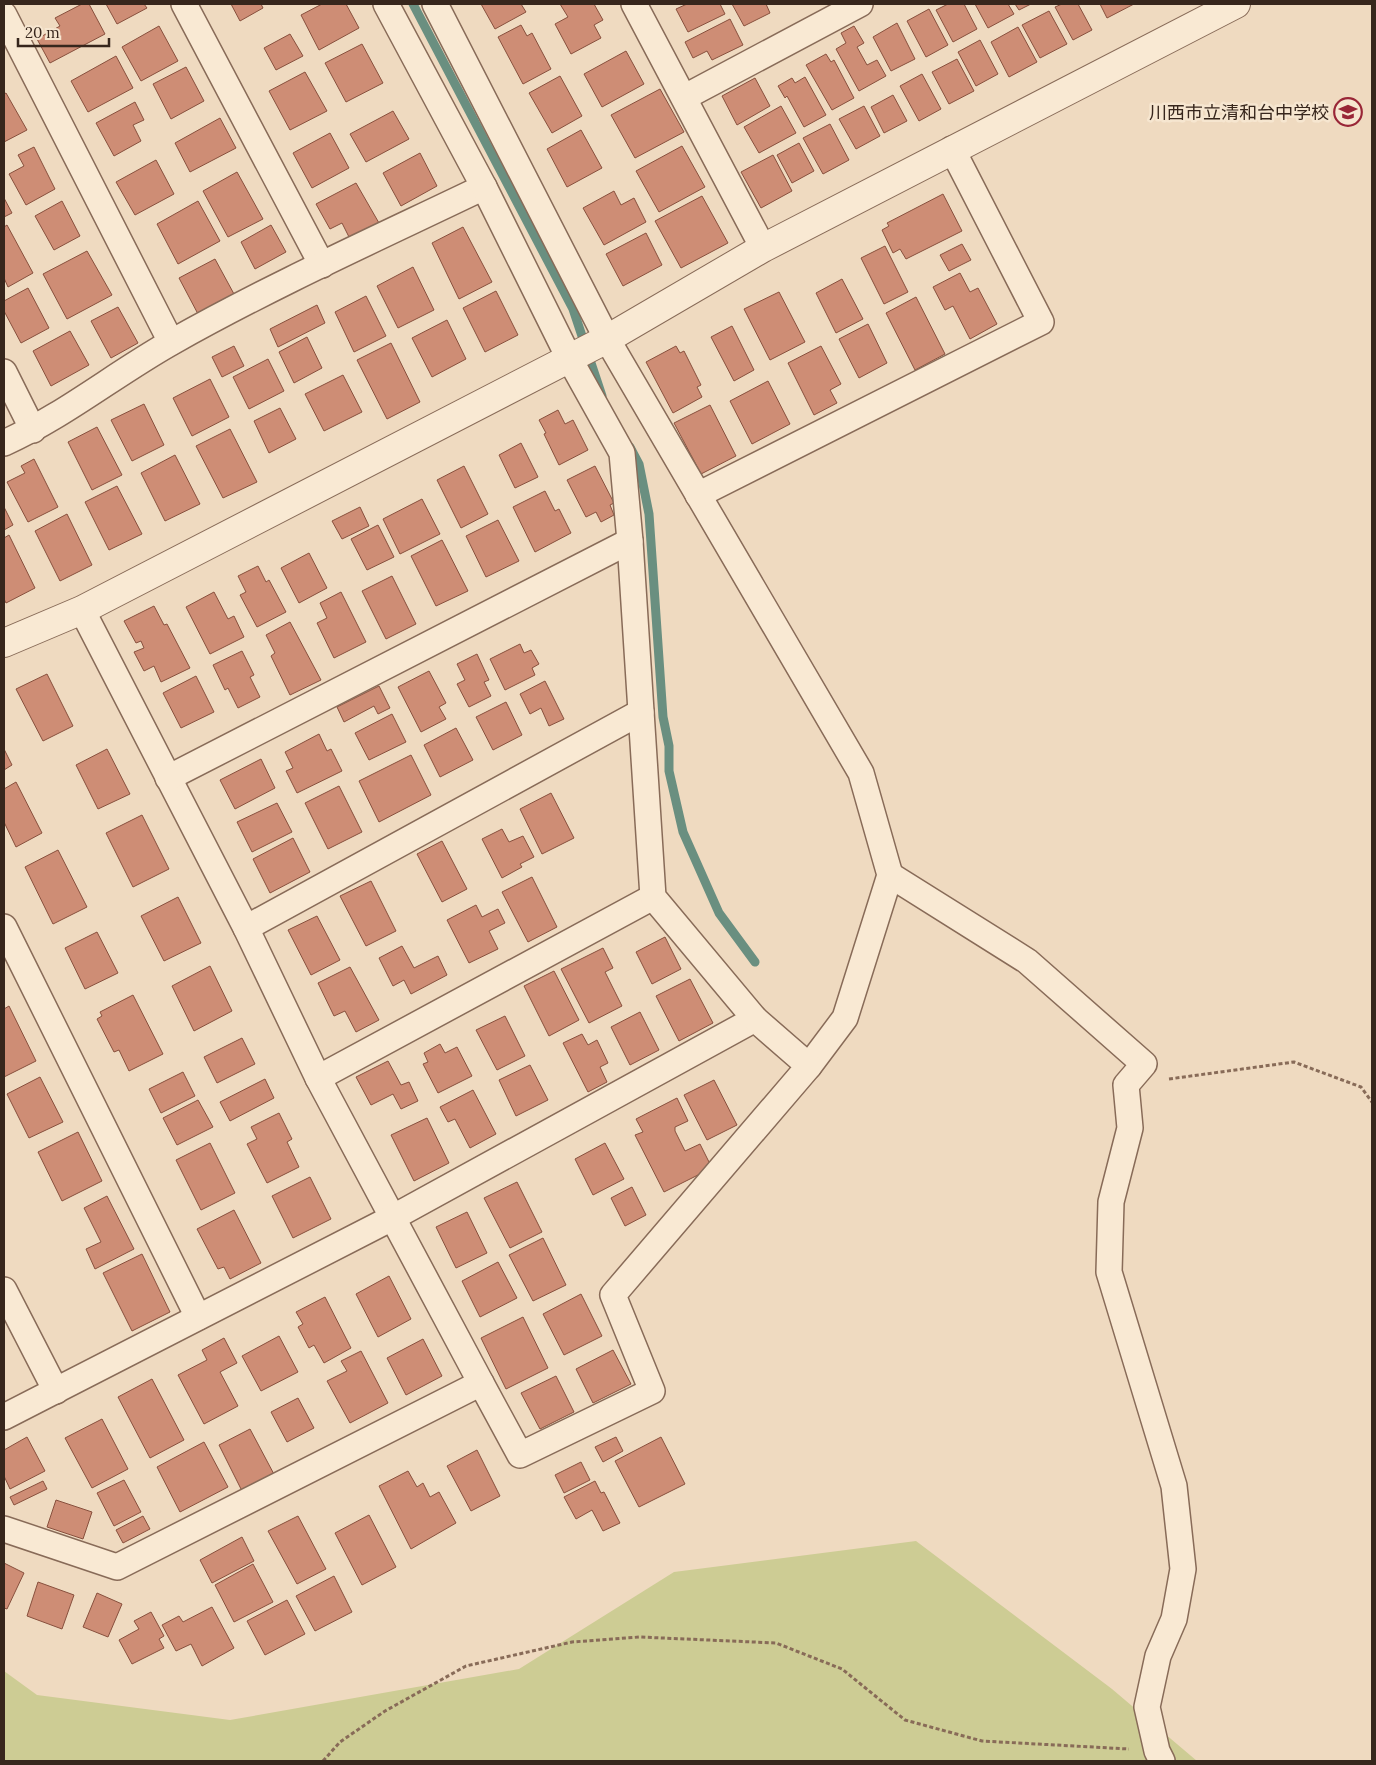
<svg xmlns="http://www.w3.org/2000/svg" width="1376" height="1765" font-family="Lora,'Noto Sans JP',serif">
<style>
.green{fill:#cdcc94}
.lines{fill:none;stroke-linecap:round;stroke-linejoin:round}
.stream{stroke:#6a8f80;stroke-width:9}
.building{fill:#ce8d75;stroke:#88503d}
.minor-casing{stroke:#886b58;stroke-width:28}
.tertiary-casing{stroke:#886b58;stroke-width:30}
.path{stroke:#886b58;stroke-width:3;stroke-dasharray:4 2.5;stroke-linecap:butt}
.minor{stroke:#f9e9d3;stroke-width:25}
.tertiary{stroke:#f9e9d3;stroke-width:28}
.labels{text-anchor:middle;dominant-baseline:central;stroke-width:5;stroke-linejoin:round;paint-order:stroke}
.poi-label{font-size:18px;fill:#37261c;stroke:#f6e6d0;text-anchor:end}
</style>
<rect width="100%" height="100%" fill="#efdac0"/>
<!-- green -->
<path class="green" d="M916 1541 1112 1689 1197 1761H4V1671L37 1695 230 1720 519 1669 674 1572Z"/>
<g class="lines">
<!-- stream -->
<g class="stream">
<path d="M413 4 573 309 602 396"/>
<path d="M630 447 639 464 649 514 663 717 669 746V771L683 832 719 913 755 962"/>
</g>
</g>
<!-- building -->
<g class="building">
<path d="M82 4H89L105 34 50 63 37 39 60 26 55 18Z"/>
<path d="M106 4H144L147 8 117 24Z"/>
<path d="M231 4H261L263 8 240 21Z"/>
<path d="M322 4H346L359 28 319 50 301 15Z"/>
<path d="M481 4H521L526 12 495 29Z"/>
<path d="M560 4H594L603 20 594 25 601 38 571 54 555 24 568 17Z"/>
<path d="M687 4H720L725 14 688 32 676 9Z"/>
<path d="M732 4H766L770 13 744 26Z"/>
<path d="M948 4H964L977 29 953 42 936 10Z"/>
<path d="M975 4H1008L1014 14 988 28Z"/>
<path d="M1015 4H1031L1019 10Z"/>
<path d="M1062 4H1078L1092 30 1073 40 1055 7Z"/>
<path d="M1100 4H1134L1107 18Z"/>
<path d="M929 9 948 45 926 57 907 21Z"/>
<path d="M1049 11 1067 44 1040 58 1022 25Z"/>
<path d="M730 19 743 45 712 60 707 51 693 58 685 42Z"/>
<path d="M897 23 915 59 891 71 873 37Z"/>
<path d="M521 25 527 36 532 33 551 69 523 84 498 37Z"/>
<path d="M159 26 178 61 141 81 122 47Z"/>
<path d="M854 26 864 43 857 47 867 65 877 60 886 76 859 91 836 49 846 43 841 33Z"/>
<path d="M1018 27 1037 62 1009 77 991 42Z"/>
<path d="M290 34 303 56 276 70 264 48Z"/>
<path d="M980 40 998 74 976 86 958 52Z"/>
<path d="M362 44 383 83 346 102 325 63Z"/>
<path d="M626 51 644 84 602 107 584 74Z"/>
<path d="M826 54 831 62 834 60 854 98 832 110 806 65Z"/>
<path d="M116 56 133 88 88 112 71 81Z"/>
<path d="M957 59 974 91 949 104 932 72Z"/>
<path d="M186 67 204 101 171 119 153 84Z"/>
<path d="M305 72 327 111 290 130 269 91Z"/>
<path d="M922 74 941 109 919 121 900 86Z"/>
<path d="M560 76 582 116 552 133 529 93Z"/>
<path d="M805 77 826 115 804 127 787 96 785 98 778 86 792 78 795 83Z"/>
<path d="M755 78 770 106 737 125 722 96Z"/>
<path d="M660 89 684 132 635 158 611 115Z"/>
<path d="M6 93 27 130 4 142V94Z"/>
<path d="M893 95 907 121 884 133 871 107Z"/>
<path d="M135 102 144 120 133 125 141 141 114 156 96 123Z"/>
<path d="M781 106 796 133 759 153 744 127Z"/>
<path d="M864 106 880 136 856 149 839 119Z"/>
<path d="M393 111 409 139 366 162 350 134Z"/>
<path d="M220 118 236 148 190 172 175 143Z"/>
<path d="M830 124 849 160 823 174 803 138Z"/>
<path d="M581 130 602 168 567 187 547 149Z"/>
<path d="M330 133 349 168 312 188 293 153Z"/>
<path d="M799 143 814 171 792 183 777 155Z"/>
<path d="M682 146 705 187 659 212 636 171Z"/>
<path d="M34 147 55 189 26 205 9 174 24 166 18 155Z"/>
<path d="M420 153 437 186 401 206 383 173Z"/>
<path d="M773 155 792 191 761 208 741 172Z"/>
<path d="M156 160 174 194 135 215 116 182Z"/>
<path d="M237 172 263 219 228 237 203 191Z"/>
<path d="M356 183 379 223 350 239 342 223 330 229 316 204Z"/>
<path d="M614 191 621 205 634 198 646 222 604 245 583 208Z"/>
<path d="M943 194 962 231 906 259 900 249 893 253 882 230 889 226 887 223Z"/>
<path d="M702 196 728 243 681 268 655 221Z"/>
<path d="M4 198 12 213 4 217Z"/>
<path d="M62 201 80 236 54 250 35 216Z"/>
<path d="M198 201 220 241 178 264 157 224Z"/>
<path d="M7 225 33 273 8 287 4 278V227Z"/>
<path d="M271 225 286 252 255 269 241 242Z"/>
<path d="M463 227 492 282 459 299 432 243Z"/>
<path d="M646 233 662 265 623 286 606 254Z"/>
<path d="M962 244 971 260 949 271 940 255Z"/>
<path d="M885 246 908 292 884 304 861 258Z"/>
<path d="M87 251 112 295 67 319 43 274Z"/>
<path d="M215 259 234 294 198 314 179 278Z"/>
<path d="M413 267 434 310 398 328 377 286Z"/>
<path d="M960 273 970 292 978 288 997 324 970 339 953 306 945 310 933 287Z"/>
<path d="M842 279 863 319 836 333 816 293Z"/>
<path d="M28 288 49 328 21 343 4 311V301Z"/>
<path d="M496 291 518 335 485 352 463 308Z"/>
<path d="M779 292 805 342 770 360 744 309Z"/>
<path d="M366 296 386 336 354 352 335 312Z"/>
<path d="M916 297 945 354 915 370 886 313Z"/>
<path d="M317 305 325 323 278 347 270 329Z"/>
<path d="M118 307 138 343 111 358 91 321Z"/>
<path d="M447 320 466 359 432 377 412 338Z"/>
<path d="M868 324 887 363 859 378 839 339Z"/>
<path d="M732 326 754 370 734 381 711 337Z"/>
<path d="M70 331 89 365 51 386 33 351Z"/>
<path d="M307 337 322 368 294 383 279 352Z"/>
<path d="M391 343 420 402 387 419 357 360Z"/>
<path d="M234 346 244 366 222 377 212 357Z"/>
<path d="M676 346 680 353 684 351 701 385 697 387 702 397 673 413 646 362Z"/>
<path d="M821 346 841 384 830 390 837 403 814 415 788 363Z"/>
<path d="M268 359 284 391 249 409 233 377Z"/>
<path d="M343 375 362 412 324 431 305 394Z"/>
<path d="M210 379 229 417 192 436 173 398Z"/>
<path d="M768 381 790 424 752 444 730 401Z"/>
<path d="M144 404 164 445 132 461 111 420Z"/>
<path d="M710 405 736 456 701 474 674 423Z"/>
<path d="M280 408 296 439 269 453 254 421Z"/>
<path d="M558 410 565 424 573 420 588 450 559 465 544 434 546 433 539 420Z"/>
<path d="M97 427 122 475 92 490 68 442Z"/>
<path d="M230 429 257 482 223 498 196 446Z"/>
<path d="M521 443 538 477 515 488 499 455Z"/>
<path d="M175 455 200 504 165 521 141 473Z"/>
<path d="M34 459 58 507 28 522 7 482 25 473 21 466Z"/>
<path d="M464 466 488 514 461 528 437 480Z"/>
<path d="M595 466 614 503 610 505 614 515 601 522 596 512 586 517 567 480Z"/>
<path d="M117 486 142 534 109 550 85 502Z"/>
<path d="M545 491 555 511 559 509 571 533 535 552 513 507Z"/>
<path d="M422 499 440 534 400 554 383 519Z"/>
<path d="M4 507 13 525 4 530Z"/>
<path d="M360 507 369 526 342 539 332 521Z"/>
<path d="M67 514 92 565 60 581 35 531Z"/>
<path d="M498 520 519 561 486 577 466 536Z"/>
<path d="M378 525 394 557 367 570 351 539Z"/>
<path d="M9 535 35 588 6 603 4 599V538Z"/>
<path d="M442 540 468 591 436 606 411 556Z"/>
<path d="M309 553 327 588 299 603 281 568Z"/>
<path d="M258 566 266 582 269 580 286 612 257 627 240 595 246 592 238 576Z"/>
<path d="M392 576 416 624 386 639 362 591Z"/>
<path d="M214 592 228 619 234 616 244 637 210 654 186 607Z"/>
<path d="M341 592 366 642 334 658 317 623 327 618 320 603Z"/>
<path d="M154 606 164 625 167 624 190 668 161 682 154 666 144 671 134 652 144 648 141 641 136 643 124 621Z"/>
<path d="M290 622 321 680 290 695 271 656 275 653 266 635Z"/>
<path d="M520 644 524 653 531 650 539 664 532 668 535 675 505 690 490 659Z"/>
<path d="M242 651 254 675 250 677 260 697 238 708 228 688 225 690 213 665Z"/>
<path d="M477 654 489 680 484 682 491 696 469 707 457 684 465 680 457 664Z"/>
<path d="M429 671 446 703 439 707 446 719 421 732 398 687Z"/>
<path d="M47 674 73 726 43 741 16 689Z"/>
<path d="M196 676 214 712 181 728 163 693Z"/>
<path d="M545 681 564 719 549 726 541 708 530 714 520 694Z"/>
<path d="M379 686 390 708 378 714 374 706 344 722 337 707Z"/>
<path d="M506 702 522 735 493 750 476 717Z"/>
<path d="M392 714 406 742 369 760 355 733Z"/>
<path d="M456 728 473 760 440 777 424 745Z"/>
<path d="M319 734 327 751 331 749 342 771 297 793 286 771 293 768 285 752Z"/>
<path d="M4 749 12 765 4 770Z"/>
<path d="M107 749 130 794 98 809 76 765Z"/>
<path d="M411 755 431 795 379 822 359 781Z"/>
<path d="M261 759 275 788 235 809 220 780Z"/>
<path d="M16 782 42 833 16 847 4 822V789Z"/>
<path d="M339 786 362 832 328 849 305 803Z"/>
<path d="M551 793 574 838 542 854 520 809Z"/>
<path d="M277 803 292 832 252 852 237 822Z"/>
<path d="M142 815 169 869 133 887 106 833Z"/>
<path d="M502 829 509 842 523 836 534 857 520 864 522 867 502 878 482 839Z"/>
<path d="M293 838 310 872 270 893 253 859Z"/>
<path d="M442 841 467 889 442 902 417 854Z"/>
<path d="M58 850 87 907 53 924 25 867Z"/>
<path d="M532 877 557 927 528 942 502 892Z"/>
<path d="M371 881 396 931 366 946 340 896Z"/>
<path d="M178 897 201 943 164 961 141 916Z"/>
<path d="M476 905 482 917 498 909 505 923 489 931 498 949 469 963 447 920Z"/>
<path d="M317 916 340 960 311 975 288 930Z"/>
<path d="M97 932 118 973 85 989 65 948Z"/>
<path d="M665 937 681 969 652 984 636 952Z"/>
<path d="M402 946 414 968 438 956 447 975 411 994 404 980 393 986 379 958Z"/>
<path d="M603 948 613 968 605 972 622 1006 589 1023 561 969Z"/>
<path d="M210 966 232 1011 194 1031 172 986Z"/>
<path d="M350 967 379 1020 356 1032 345 1011 334 1016 318 983Z"/>
<path d="M554 971 579 1020 549 1036 524 986Z"/>
<path d="M690 979 713 1023 679 1041 656 996Z"/>
<path d="M133 995 163 1054 129 1071 119 1050 114 1052 97 1019 102 1016 100 1012Z"/>
<path d="M9 1006 36 1061 4 1077V1009Z"/>
<path d="M640 1012 659 1050 630 1065 611 1027Z"/>
<path d="M505 1016 525 1056 497 1070 476 1030Z"/>
<path d="M582 1034 588 1045 597 1040 608 1063 600 1067 607 1082 588 1092 563 1043Z"/>
<path d="M242 1038 255 1064 217 1083 204 1057Z"/>
<path d="M440 1044 445 1053 457 1047 472 1076 438 1093 423 1064 428 1062 424 1053Z"/>
<path d="M388 1061 401 1085 409 1082 418 1101 401 1109 393 1094 371 1105 356 1077Z"/>
<path d="M530 1065 548 1100 516 1116 499 1080Z"/>
<path d="M183 1072 195 1096 161 1113 149 1089Z"/>
<path d="M40 1077 63 1122 29 1138 7 1094Z"/>
<path d="M265 1079 274 1098 230 1121 220 1102Z"/>
<path d="M714 1080 737 1125 707 1140 684 1095Z"/>
<path d="M473 1090 496 1134 470 1148 455 1119 448 1122 440 1107Z"/>
<path d="M677 1098 688 1121 675 1127V1131L685 1151 700 1144 712 1168 664 1192 635 1135 643 1132 636 1119Z"/>
<path d="M198 1100 213 1127 177 1145 163 1118Z"/>
<path d="M279 1113 292 1139 287 1142 299 1167 267 1183 247 1144 257 1139 251 1127Z"/>
<path d="M427 1118 449 1163 414 1181 391 1135Z"/>
<path d="M78 1132 102 1181 62 1201 38 1152Z"/>
<path d="M210 1143 235 1193 201 1210 176 1160Z"/>
<path d="M605 1143 624 1179 593 1195 575 1159Z"/>
<path d="M310 1177 331 1219 293 1238 272 1196Z"/>
<path d="M517 1182 542 1232 510 1248 484 1198Z"/>
<path d="M632 1187 646 1215 625 1226 611 1198Z"/>
<path d="M107 1196 134 1249 95 1269 86 1249 101 1242 84 1208Z"/>
<path d="M234 1210 261 1263 230 1279 224 1267 218 1269 197 1229Z"/>
<path d="M467 1212 487 1253 456 1268 436 1227Z"/>
<path d="M543 1238 566 1285 533 1301 509 1255Z"/>
<path d="M142 1254 170 1312 132 1331 103 1273Z"/>
<path d="M498 1262 517 1298 480 1317 462 1281Z"/>
<path d="M389 1276 411 1319 378 1337 356 1294Z"/>
<path d="M581 1294 602 1336 564 1355 543 1314Z"/>
<path d="M325 1297 351 1348 324 1363 314 1345 309 1348 298 1327 303 1324 296 1312Z"/>
<path d="M523 1317 548 1368 506 1389 481 1338Z"/>
<path d="M279 1336 298 1372 261 1391 242 1356Z"/>
<path d="M224 1338 237 1363 220 1372 238 1406 204 1424 178 1375 207 1360 202 1350Z"/>
<path d="M423 1339 442 1376 406 1395 387 1358Z"/>
<path d="M613 1350 631 1384 593 1403 576 1369Z"/>
<path d="M361 1351 388 1403 350 1423 327 1381 347 1371 341 1361Z"/>
<path d="M556 1376 574 1412 540 1429 521 1393Z"/>
<path d="M152 1379 184 1440 150 1458 118 1397Z"/>
<path d="M298 1398 314 1428 287 1442 271 1412Z"/>
<path d="M102 1419 128 1469 92 1488 65 1438Z"/>
<path d="M250 1429 276 1478 244 1495 219 1445Z"/>
<path d="M27 1437 45 1471 10 1489 4 1476V1450Z"/>
<path d="M616 1437 623 1451 603 1462 595 1447Z"/>
<path d="M661 1437 685 1484 639 1507 615 1461Z"/>
<path d="M204 1442 228 1487 180 1512 157 1467Z"/>
<path d="M477 1450 500 1496 471 1511 447 1466Z"/>
<path d="M581 1462 590 1480 564 1493 555 1475Z"/>
<path d="M408 1471 417 1487 423 1483 430 1497 439 1492 456 1523 411 1549 379 1486Z"/>
<path d="M124 1480 141 1512 114 1526 97 1493Z"/>
<path d="M43 1481 47 1489 14 1505 10 1497Z"/>
<path d="M595 1481 601 1493 604 1492 620 1523 603 1531 592 1510 576 1519 564 1497Z"/>
<path d="M56 1500 92 1512 83 1539 47 1527Z"/>
<path d="M369 1515 396 1567 362 1585 335 1533Z"/>
<path d="M143 1516 150 1529 123 1543 116 1530Z"/>
<path d="M298 1516 326 1569 297 1584 268 1531Z"/>
<path d="M242 1537 254 1561 212 1583 200 1560Z"/>
<path d="M4 1563 24 1573 7 1609 4 1608Z"/>
<path d="M253 1564 273 1602 234 1622 215 1585Z"/>
<path d="M334 1576 352 1612 315 1631 296 1596Z"/>
<path d="M38 1582 74 1595 62 1629 27 1616Z"/>
<path d="M97 1593 122 1604 108 1637 83 1627Z"/>
<path d="M287 1600 305 1634 265 1655 247 1621Z"/>
<path d="M212 1607 234 1648 202 1666 191 1644 176 1651 162 1625 179 1616 183 1622Z"/>
<path d="M151 1612 164 1636 159 1639 164 1648 132 1664 119 1640 139 1629 134 1621Z"/>
</g>
<g class="lines">
<defs>
<g id="minor">
<path d="M184 4 322 265"/>
<path d="M435 4 607 339 861 773 890 875 845 1018 809 1066"/>
<path d="M634 4 763 248"/>
<path d="M4 15 171 342"/>
<path d="M685 97 860 4"/>
<path d="M4 372 33 430"/>
<path d="M4 443C64 416 115 374 172 342 273 285 380 237 484 187"/>
<path d="M698 495 1041 322 952 149"/>
<path d="M82 610 246 928 318 1078 481 1383"/>
<path d="M168 778 630 541"/>
<path d="M890 875 1027 961 1144 1064 1126 1085 1130 1128 1111 1202 1109 1272 1174 1486 1183 1569 1174 1619 1158 1656 1147 1707 1157 1751 1162 1761"/>
<path d="M4 927 198 1317"/>
<path d="M246 928 641 712"/>
<path d="M318 1078 653 897"/>
<path d="M4 1290 56 1391"/>
<path d="M4 1417 392 1218 755 1019"/>
<path d="M4 1529 117 1567 481 1383 520 1455 652 1391 613 1295 809 1066 755 1019 653 897 630 541 622 453 569 358 484 187 386 4"/>
</g>
<path id="tertiary" d="M4 643 82 610 607 339 763 248 1236 4"/>
</defs>
<!-- minor casing -->
<use href="#minor" class="minor-casing"/>
<!-- tertiary casing -->
<use href="#tertiary" class="tertiary-casing"/>
<!-- path -->
<g class="path">
<path d="M1169 1079 1294 1062 1361 1087 1372 1102"/>
<path d="M323 1761 340 1742 385 1711 466 1666 572 1642 640 1637 776 1643 842 1669 905 1720 982 1741 1129 1749"/>
</g>
<!-- minor -->
<use href="#minor" class="minor"/>
<!-- tertiary -->
<use href="#tertiary" class="tertiary"/>
</g>
<!-- icons -->
<defs>
<symbol id="school-ring" viewBox="-11 -11 22 22"><circle r="9.5" fill="#f6e6d0" stroke="#992637" stroke-width="1.5"/><path d="M0-5L7-2L0 1L-7-2ZM-4 1L0 2.5L4 1V4Q0 6-4 4Z" fill="#992637"/></symbol>
</defs>
<g fill-rule="evenodd">
<use href="#school-ring" x="1332" y="96" width="32" height="32"/>
</g>
<g class="labels">
<!-- poi labels -->
<g class="poi-label">
<text x="1329" y="112">川西市立清和台中学校</text>
</g>
</g>
<!-- border -->
<rect width="1376" height="1765" fill="none" stroke="#37261c" stroke-width="10"/>
<!-- scale -->
<path d="M18 38v8h91v-8" fill="none" stroke="#37261c" stroke-width="2.5"/>
<text x="25" y="38" font-size="15" fill="#37261c" stroke="#f6e6d0" stroke-width="4" paint-order="stroke">20 m</text>
</svg>
